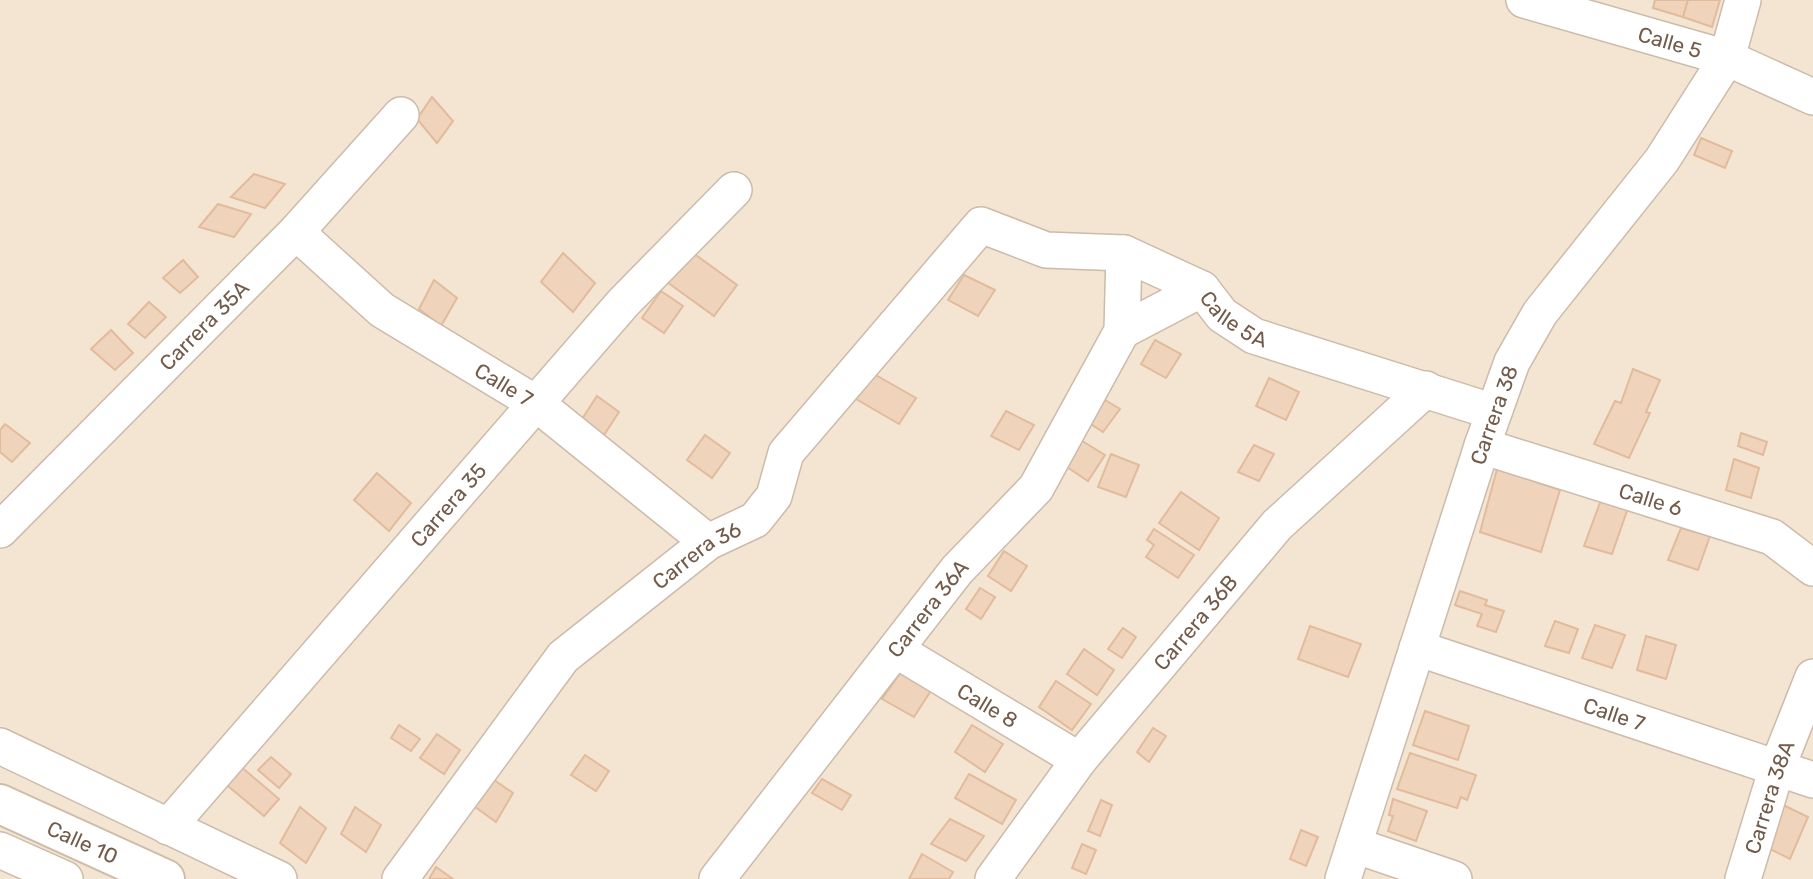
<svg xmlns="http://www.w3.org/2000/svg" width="1813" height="879" font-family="Rubik,sans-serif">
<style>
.residential{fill:#f3e5d2}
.building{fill:#f0d3bb;stroke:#e2bb9c;stroke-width:2}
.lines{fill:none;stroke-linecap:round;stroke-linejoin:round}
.street-casing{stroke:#cba;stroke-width:38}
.secondary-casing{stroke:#cfbca8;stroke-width:42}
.street{stroke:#fff;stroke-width:35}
.secondary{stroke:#fff;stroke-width:38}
.labels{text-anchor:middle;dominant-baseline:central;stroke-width:7;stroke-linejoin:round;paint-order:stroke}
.street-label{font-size:21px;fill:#725b4a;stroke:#fef7e9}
</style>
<rect width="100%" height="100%" fill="#fbf3e3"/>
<!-- residential -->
<rect class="residential" x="0" y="0" width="1813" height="879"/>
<!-- building -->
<g class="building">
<path d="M1655 0H1688L1683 17 1653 8Z"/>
<path d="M1688 0H1720L1712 27 1683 17Z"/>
<path d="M432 97 453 121 437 143 417 119Z"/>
<path d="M1701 138 1732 151 1725 168 1694 155Z"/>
<path d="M254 174 285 184 265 208 231 197Z"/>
<path d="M218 204 251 214 234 237 199 227Z"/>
<path d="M689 250 737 285 714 316 667 282Z"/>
<path d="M563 253 595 283 573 312 541 282Z"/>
<path d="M183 260 198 277 180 293 163 278Z"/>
<path d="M964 275 995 290 978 316 948 300Z"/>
<path d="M434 280 457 298 441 326 419 309Z"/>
<path d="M661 291 683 306 664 333 642 318Z"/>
<path d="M149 302 166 317 145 338 128 324Z"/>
<path d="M111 330 133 353 115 370 91 349Z"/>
<path d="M1155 340 1181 354 1166 378 1141 364Z"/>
<path d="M1633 369 1660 380 1646 412 1650 413 1629 458 1594 444 1615 401 1621 403Z"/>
<path d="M874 374 916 398 899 424 856 399Z"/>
<path d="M1269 378 1299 392 1286 420 1256 406Z"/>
<path d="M597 396 619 412 604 435 582 419Z"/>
<path d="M1105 400 1120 409 1103 432 1089 423Z"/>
<path d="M1006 411 1034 425 1019 450 991 436Z"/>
<path d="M5 424 30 443 12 462 0 452V430Z"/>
<path d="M1741 433 1767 442 1763 455 1738 446Z"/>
<path d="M705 435 730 453 712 478 687 460Z"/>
<path d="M1074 436 1105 455 1088 481 1058 461Z"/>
<path d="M1254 445 1274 454 1259 481 1238 472Z"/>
<path d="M1111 454 1139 465 1126 497 1098 487Z"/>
<path d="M1734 459 1759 468 1751 498 1726 490Z"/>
<path d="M1497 469 1560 490 1541 552 1480 532Z"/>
<path d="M377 473 411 503 389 531 354 500Z"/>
<path d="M1181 492 1219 518 1199 550 1159 523Z"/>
<path d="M1601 500 1628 508 1612 554 1584 546Z"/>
<path d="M1681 528 1710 536 1698 570 1668 560Z"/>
<path d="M1154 529 1194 555 1178 578 1146 557 1154 545 1147 540Z"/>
<path d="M1004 551 1027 566 1011 591 988 576Z"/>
<path d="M980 588 995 597 981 619 966 609Z"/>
<path d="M1460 591 1487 600 1485 605 1504 611 1496 632 1477 626 1482 614 1455 605Z"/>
<path d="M1555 621 1578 629 1569 653 1545 646Z"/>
<path d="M1595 625 1625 635 1612 668 1582 658Z"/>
<path d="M1310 626 1361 644 1348 677 1298 659Z"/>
<path d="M1123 628 1136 637 1122 658 1108 649Z"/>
<path d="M1646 636 1676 645 1666 679 1637 670Z"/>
<path d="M1084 649 1114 670 1097 695 1067 674Z"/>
<path d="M901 672 932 689 914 717 882 699Z"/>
<path d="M1056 681 1091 704 1072 730 1039 707Z"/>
<path d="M1425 711 1469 726 1458 760 1413 745Z"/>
<path d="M399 725 420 739 411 751 391 738Z"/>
<path d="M972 725 1003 744 985 772 955 752Z"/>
<path d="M1153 728 1166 736 1149 762 1137 752Z"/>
<path d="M437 734 460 750 444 774 420 758Z"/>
<path d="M1410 753 1476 775 1467 800 1461 797 1457 808 1397 789Z"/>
<path d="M585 755 609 771 596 791 571 775Z"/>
<path d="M271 757 291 774 279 788 258 770Z"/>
<path d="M239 765 279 799 264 816 223 782Z"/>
<path d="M484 773 513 793 496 822 467 801Z"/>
<path d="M969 774 1016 800 1002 824 955 798Z"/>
<path d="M822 779 851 795 842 810 812 793Z"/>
<path d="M1393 799 1427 811 1416 841 1388 831 1393 816 1389 815Z"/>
<path d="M1101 800 1112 805 1100 836 1088 831Z"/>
<path d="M1781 804 1808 817 1790 859 1764 846Z"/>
<path d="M300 807 326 828 306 863 280 843Z"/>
<path d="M355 807 381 825 366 852 341 834Z"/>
<path d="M950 819 984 836 966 861 931 844Z"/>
<path d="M1301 830 1318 837 1306 866 1290 859Z"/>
<path d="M1082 844 1096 850 1086 874 1072 868Z"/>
<path d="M922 854 953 872 949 879H909Z"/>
<path d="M436 867 453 879H429Z"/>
</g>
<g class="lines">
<defs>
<g id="street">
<path id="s1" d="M1524 0 1727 58 1813 97"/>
<path id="s2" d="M296 232 382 310 537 404 708 542"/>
<path d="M1122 331 1202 289"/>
<path id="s3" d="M1482 446 1772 537 1813 568"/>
<path id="s4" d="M0 530 296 232 401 115"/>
<path id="s5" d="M1417 648 1813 780"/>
<path id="s6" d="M896 650 1079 760"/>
<path d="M0 746 279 879"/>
<path id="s7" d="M168 827 623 303 734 190"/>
<path d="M1354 845 1454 879"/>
<path d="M0 850 65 879"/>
<path id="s8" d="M400 879 563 657 708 542 755 520 774 496 786 453 981 225 1046 250 1124 253 1202 289 1222 315 1254 336 1494 412"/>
<path id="s9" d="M717 879 957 570 1036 488 1122 331 1124 253"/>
<path id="s10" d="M993 879 1079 760 1277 525 1426 389"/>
<path id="s11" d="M1343 879 1482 446 1512 362 1540 313 1662 160 1727 58 1743 0"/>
<path id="s12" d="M1743 879 1777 768 1813 677"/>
</g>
<g id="secondary">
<path id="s13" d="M0 804 165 879"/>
</g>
</defs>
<!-- street casing -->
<use href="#street" class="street-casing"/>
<!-- secondary casing -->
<use href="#secondary" class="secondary-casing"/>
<!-- street -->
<use href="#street" class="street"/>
<!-- secondary -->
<use href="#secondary" class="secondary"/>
</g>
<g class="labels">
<!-- street labels -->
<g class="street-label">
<text stroke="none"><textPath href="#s1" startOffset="152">Calle 5</textPath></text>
<text stroke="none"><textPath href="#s8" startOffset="1166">Calle 5A</textPath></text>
<text stroke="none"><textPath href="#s4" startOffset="289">Carrera 35A</textPath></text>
<text stroke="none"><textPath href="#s2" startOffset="259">Calle 7</textPath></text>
<text stroke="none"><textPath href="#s11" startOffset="488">Carrera 38</textPath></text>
<text stroke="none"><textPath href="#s3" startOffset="177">Calle 6</textPath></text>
<text stroke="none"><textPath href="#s7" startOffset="427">Carrera 35</textPath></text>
<text stroke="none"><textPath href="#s8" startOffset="444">Carrera 36</textPath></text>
<text stroke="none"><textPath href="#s9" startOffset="343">Carrera 36A</textPath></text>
<text stroke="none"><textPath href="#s10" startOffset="327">Carrera 36B</textPath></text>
<text stroke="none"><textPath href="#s6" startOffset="107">Calle 8</textPath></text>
<text stroke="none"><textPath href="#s5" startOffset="208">Calle 7</textPath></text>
<text stroke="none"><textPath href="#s12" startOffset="86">Carrera 38A</textPath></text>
<text stroke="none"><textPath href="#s13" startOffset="91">Calle 10</textPath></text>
</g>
</g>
</svg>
